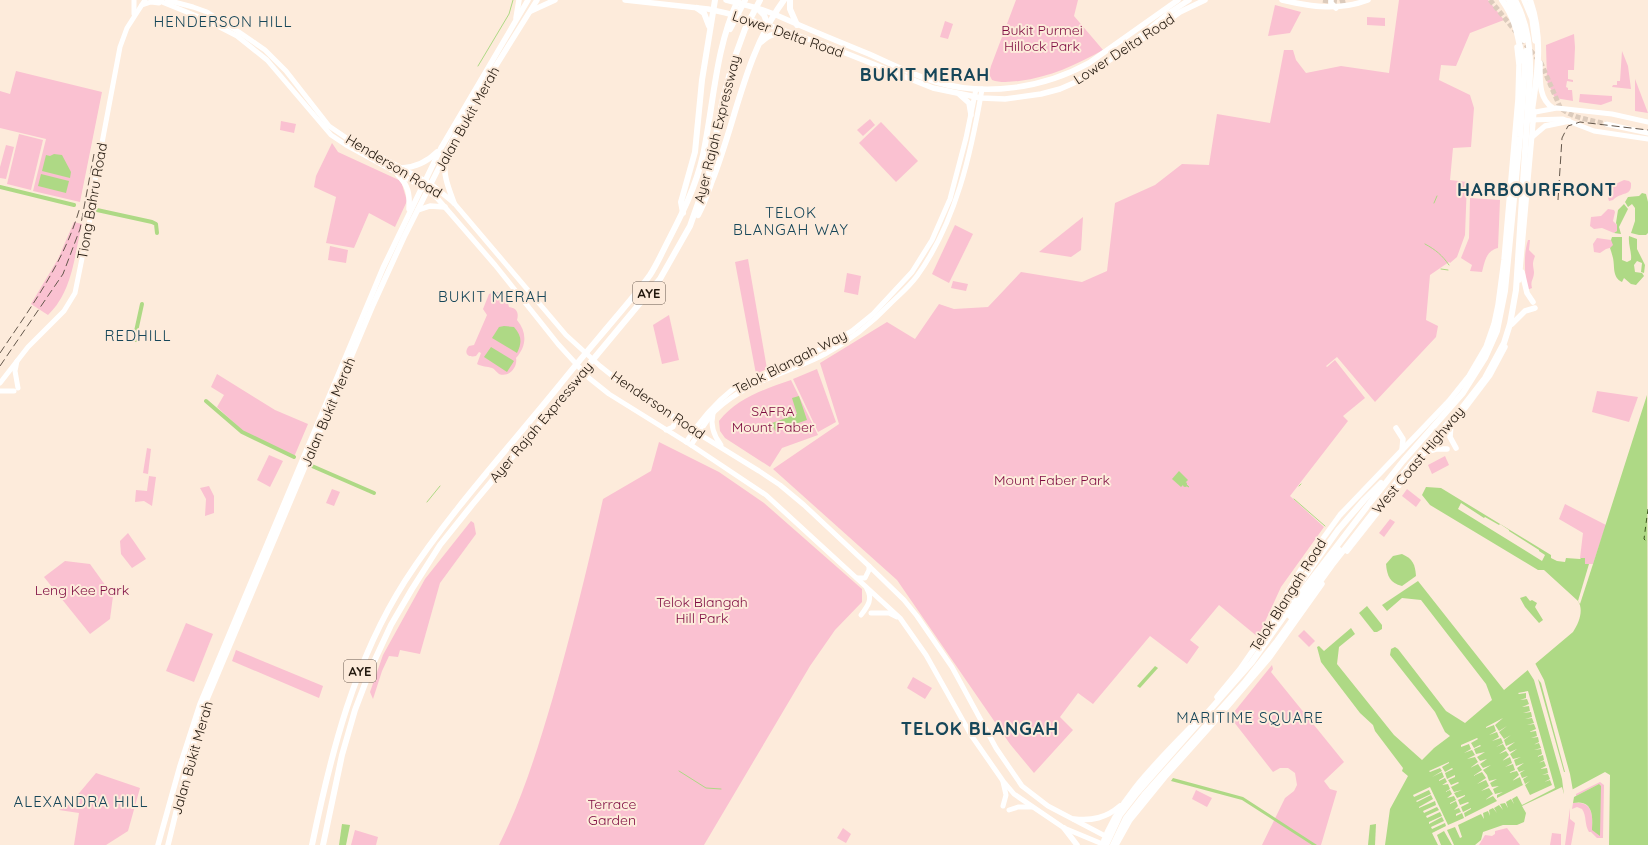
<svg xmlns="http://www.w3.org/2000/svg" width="1648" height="845" font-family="Quicksand,sans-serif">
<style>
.green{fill:#fac1d1}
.water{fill:#aed985}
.pier{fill:#fdebdb;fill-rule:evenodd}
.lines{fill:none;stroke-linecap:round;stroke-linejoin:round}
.stream{stroke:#aed985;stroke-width:1}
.canal{stroke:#aed985;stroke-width:4}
.ferry{stroke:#3b561d;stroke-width:1;stroke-dasharray:5 4;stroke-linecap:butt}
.secondary-tunnel{stroke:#dccbbc;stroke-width:5;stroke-dasharray:5 2.5;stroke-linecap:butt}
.primary-tunnel{stroke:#dccbbc;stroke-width:5.5;stroke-dasharray:5.5 3;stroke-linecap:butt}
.secondary{stroke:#fff;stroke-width:5}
.primary{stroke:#fff;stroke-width:5.5}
.highway{stroke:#fff;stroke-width:6}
.rail{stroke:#64574b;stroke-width:1;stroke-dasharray:8 4;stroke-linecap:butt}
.labels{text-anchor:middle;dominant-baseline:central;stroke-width:4;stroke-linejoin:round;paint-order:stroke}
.shield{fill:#fdebdb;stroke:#64574c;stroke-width:1}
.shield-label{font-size:13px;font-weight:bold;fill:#22180e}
.park-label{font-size:14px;fill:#7e0c41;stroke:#fdebdb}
.street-label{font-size:14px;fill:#22180e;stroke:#fdebdb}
.neighbourhood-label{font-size:15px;letter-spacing:1px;fill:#164659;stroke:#fdebdb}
.district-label{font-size:18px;font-weight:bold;letter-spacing:1px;fill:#164659;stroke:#fdebdb}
</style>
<rect width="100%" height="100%" fill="#fdebdb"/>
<!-- green -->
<g class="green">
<path d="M1016 0H1078L1074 16 1103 50C1076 65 1050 77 1019 81 1010 82 1000 83 992 80L989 74 991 66Z"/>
<path d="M1399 0H1488L1504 20 1470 33 1456 66 1441 65 1439 80 1470 95 1474 108 1471 147 1453 148 1450 180 1467 182 1465 235 1457 257 1450 263 1449 262 1430 275 1426 320 1438 326 1436 337 1375 402 1337 357 1326 366 1327 367 1335 360 1365 398 1343 416 1348 421 1290 496 1324 527 1281 587 1258 637 1219 605 1190 640 1199 647 1187 664 1150 636 1093 704 1078 693 1060 717 1073 730 1034 773 1010 744 897 580 773 469 839 424 820 363 887 322 915 339 939 304 954 309 988 307 1021 272 1082 282 1107 271 1115 203 1155 185 1182 164 1209 165 1217 114 1270 123 1284 50H1293L1296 60 1306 73 1341 66 1389 73Z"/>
<path d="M1275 5 1301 12 1290 33 1268 36Z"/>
<path d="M1367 17 1385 18V26L1367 25Z"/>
<path d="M945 21 953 24 948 39 940 37Z"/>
<path d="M1574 34 1575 47 1574 70H1568V79L1573 80V82L1567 81 1566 87 1568 88V90H1572L1573 101 1555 98 1547 81 1546 45Z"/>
<path d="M1622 51 1628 66 1631 89 1612 87 1613 85H1617V81H1620Z"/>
<path d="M16 71 102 92 80 202 33 191 46 139 0 128V91L10 94Z"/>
<path d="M1635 79 1648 113 1635 111Z"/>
<path d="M1580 94 1612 96V101L1601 105 1579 102Z"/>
<path d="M870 119 875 125 863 136 857 130Z"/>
<path d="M281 121 296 124 294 133 280 130Z"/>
<path d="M881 122 918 161 896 182 859 143Z"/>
<path d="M19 134 43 140 31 190 7 184Z"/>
<path d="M332 143 338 152 401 181 407 201 395 227 369 213 354 248 326 243 336 197 314 187 316 176Z"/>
<path d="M6 145 14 147 6 179 0 178V167Z"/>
<path d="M1624 180 1629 181 1631 183C1632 197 1622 191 1613 200L1609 201 1607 194 1609 187Z"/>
<path d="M1470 198 1500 200 1498 248C1486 251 1485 261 1482 272L1470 271 1472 265 1461 258 1469 238Z"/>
<path d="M1608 209 1614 210 1615 212 1613 221 1617 225V231L1614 233 1602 228 1594 229 1590 226 1591 217 1601 216Z"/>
<path d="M1083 217 1081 250 1071 257 1039 252Z"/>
<path d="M74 222 82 224C74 256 73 291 48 315L31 304 58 259Z"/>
<path d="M955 225 973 234 949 283 932 274Z"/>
<path d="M1597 238 1611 240 1613 243V247L1606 249 1600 253 1594 252 1593 244Z"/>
<path d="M1528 240H1530L1529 250 1535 256C1532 264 1533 264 1534 272 1534 279 1530 281 1532 288L1527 290C1525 273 1523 256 1528 240Z"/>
<path d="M330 246 348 250 346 263 328 260Z"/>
<path d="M748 259 767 369 756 374 735 262Z"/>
<path d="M847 273 861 276 858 295 844 292Z"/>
<path d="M953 281 968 284 966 291 951 288Z"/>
<path d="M496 292C505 293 507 299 509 307 517 308 519 313 517 320 527 332 527 346 516 358 518 367 509 378 499 374 496 372 495 369 492 368 487 366 482 367 477 364L481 353 479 352 476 356C468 358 463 353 469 346L474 345 487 315 483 309 489 294Z"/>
<path d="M669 315 679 360 662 364 653 325Z"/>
<path d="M817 369 836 422 818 432 793 379Z"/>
<path d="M217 374 275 410 308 424 294 457 243 431 217 407 224 395 211 387Z"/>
<path d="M791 380 818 435 782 448 770 467 725 438 720 431 719 421C737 398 765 389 791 380Z"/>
<path d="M1597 391 1638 397 1629 422 1592 412Z"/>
<path d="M659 442 719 472 764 503 862 589V602L835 630 810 666 704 845H499C523 797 538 748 553 697 572 631 588 566 603 499L651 471Z"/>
<path d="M147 448 151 449 148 474 143 473Z"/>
<path d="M269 455 283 461 270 487 257 480Z"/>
<path d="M1445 456 1449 465 1432 474 1428 465Z"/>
<path d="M149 476 156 477 152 506 144 501 135 502 136 490 147 491Z"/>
<path d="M209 486 214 496V513L205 516 206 499 200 488Z"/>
<path d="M332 489 340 492 334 506 326 503Z"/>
<path d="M1407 489 1421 500 1416 507 1402 496Z"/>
<path d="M1565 504 1606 525 1593 564H1585V558H1580L1583 533 1559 519Z"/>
<path d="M1390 519 1395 522 1384 537 1379 533Z"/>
<path d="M471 521 474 523 476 534 440 583 420 654 400 650 398 657 389 656 382 671 373 699 370 692 383 655 425 579Z"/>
<path d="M128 533 146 559 132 568 121 554 120 541Z"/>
<path d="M65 561 90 564 113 596 110 619 90 634 44 577Z"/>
<path d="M186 623 213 634 194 682 166 671Z"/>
<path d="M1304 630 1315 641 1309 647 1298 636Z"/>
<path d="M236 650 323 686 319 698 232 661Z"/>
<path d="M1272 665 1273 669 1271 672 1344 762 1324 781 1330 789 1337 791 1321 845H1262L1285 798 1294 791 1297 785 1295 773 1288 768H1280L1273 772 1230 717Z"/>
<path d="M913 677 932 688 925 699 907 688Z"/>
<path d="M96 773 140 788 128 831 106 845H74L79 813 59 810 70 804Z"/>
<path d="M1600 782 1604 785 1603 838H1597L1591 832H1589C1584 824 1587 816 1582 809L1577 807 1572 809 1573 803C1593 800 1593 816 1592 830L1599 784 1576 796V794Z"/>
<path d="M1196 790 1212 798 1207 807 1192 799Z"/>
<path d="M1570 808V819L1575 823 1571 845H1565Z"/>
<path d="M843 828 851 834 846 843 837 838Z"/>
<path d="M1507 828 1520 845H1479L1485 835 1492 836 1495 834V831Z"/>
<path d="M355 830 378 837 376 845H351Z"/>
<path d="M1552 833 1561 834V845H1550Z"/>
</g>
<!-- water -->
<g class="water">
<path d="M54 154 62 155 71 172 70 178 42 171 46 155 50 156Z"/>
<path d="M41 174 69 181 66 193 38 186Z"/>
<path d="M1642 193 1646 194 1648 202V233L1646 235H1639L1631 233 1635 221V208L1632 204 1628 207 1625 202 1628 197 1639 196Z"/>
<path d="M1624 204 1628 209 1619 227 1621 234 1614 233 1617 231V225L1616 223 1618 210Z"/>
<path d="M1629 236 1637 239V249L1645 265 1644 273 1641 272 1642 263 1637 261 1634 265 1635 272 1642 273 1644 276 1636 285 1631 284 1624 278 1622 282C1612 277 1615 267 1613 258 1612 254 1611 251 1610 248L1613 245 1611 240 1612 237H1622V260L1627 262 1631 260C1632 252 1628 245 1629 236Z"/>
<path d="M504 326 514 327C522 336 522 343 517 353L492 338 499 327Z"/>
<path d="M491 347 514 361 507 372 484 357Z"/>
<path d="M1647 395 1648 845H1609L1610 775 1605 772 1564 794 1562 787 1522 806 1526 813 1524 822 1517 825H1503L1483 832 1481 840 1475 845H1385L1390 809 1408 776 1402 771 1403 768 1375 731 1373 725 1360 713 1321 662 1317 647 1319 646 1324 651 1351 628 1355 634 1339 647 1337 664 1394 735 1422 760 1434 748 1450 736 1445 732 1435 712 1390 655 1391 649 1395 647 1398 649 1446 711 1465 723 1492 700 1486 684 1421 600 1402 598 1387 611 1382 605 1418 581 1504 690 1573 632C1579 623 1584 610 1578 601L1544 570H1538L1430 505 1422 495 1426 487 1441 488 1551 555V558L1557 561 1565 562 1566 558 1580 559 1581 558H1585V564H1593Z"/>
<path d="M799 396 807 420 775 431 772 423 797 414 792 398Z"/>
<path d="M1179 471 1188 480 1181 487 1172 479Z"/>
<path d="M1402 554C1413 559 1415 564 1416 576L1402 586C1390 583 1387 576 1386 564L1393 556Z"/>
<path d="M1526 596 1530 601 1532 600 1537 603 1535 607 1543 620 1539 623 1525 607 1520 598Z"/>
<path d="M1367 606 1382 625V629L1377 632H1374L1359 613Z"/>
<path d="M1155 666 1158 668 1140 688 1137 686Z"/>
<path d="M1173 778 1243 797 1317 845H1312L1242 800 1171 781Z"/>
<path d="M1599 784 1601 786 1600 836 1592 830C1593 816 1593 799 1573 803L1574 797Z"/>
<path d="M342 824 350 825 346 845H339Z"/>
<path d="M1376 824 1375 845H1368L1370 825Z"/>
</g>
<!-- pier -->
<g class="pier">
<path d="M1461 503 1484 518 1485 517 1499 525 1500 524 1509 530V531L1539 550V551L1545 555 1542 561 1458 509Z"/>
<path d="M1589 564H1593L1580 604 1578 601Z"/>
<path d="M1535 663 1544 680 1570 774 1573 791 1564 795 1562 779 1534 680 1527 669ZM1538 679 1541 683 1565 772H1564Z"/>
<path d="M1528 691 1555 788 1522 805 1517 796 1512 799 1514 804 1511 799 1506 802 1508 808 1505 803 1500 804 1503 810 1499 805 1494 808 1497 813 1493 808 1489 810 1490 816 1488 811 1483 813 1484 819 1481 814 1458 825 1462 837 1460 838 1455 827 1447 830 1454 845H1452L1444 831 1437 835 1441 845H1438L1432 833 1446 826 1445 823 1432 829 1431 827 1444 821 1442 817 1429 824V822L1442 816 1440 812 1427 818 1426 816 1439 810 1437 807 1424 813 1423 811 1436 805 1435 801 1419 808V807L1433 799 1431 795 1417 802 1416 801 1431 794 1429 790 1414 797 1413 795 1430 787 1448 825 1464 818 1462 813 1456 816V814L1461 812 1459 808 1454 810 1458 806 1456 801 1450 804V803L1456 800 1454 796 1447 798 1452 794 1450 790 1445 792 1450 789 1448 784 1442 785 1447 782 1445 778 1439 781V780L1444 777 1442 772 1432 777 1442 771 1440 768 1430 772 1429 771 1449 762V763L1442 767 1445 772 1452 768 1453 769 1445 773 1447 779 1455 775V777L1448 780 1451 785 1458 782 1459 783 1451 787 1454 792 1462 790 1454 793 1457 798 1465 795V796L1458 800 1460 805 1468 802 1469 803 1461 807 1463 812 1471 808V809L1464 813 1465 817 1497 801 1493 796 1485 800 1493 794 1489 788 1481 791 1489 786 1486 780 1477 784 1486 778 1482 772 1473 776 1482 770 1478 764 1470 768 1478 762 1475 757 1467 759 1475 755 1472 750 1464 753 1471 749 1469 744 1461 747V745L1477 738 1478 739 1471 743 1474 748 1480 745 1481 746 1474 749 1476 754 1485 752 1477 757 1480 761 1487 759 1480 764 1483 768 1491 765 1483 770 1487 775 1493 771 1487 775 1489 781 1497 779 1490 783 1492 787 1499 786 1493 789 1495 794 1503 792 1497 795V798L1523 785 1522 783 1516 785 1522 783 1520 777 1512 781 1519 775 1517 771 1508 773 1515 770 1513 764 1505 767 1512 763 1510 757 1502 761 1509 755 1506 751 1499 754 1506 749 1503 744 1496 747 1503 743 1501 738 1492 741 1499 737 1497 732 1489 735 1496 731 1494 725 1486 728V727L1503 718 1495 725 1499 731 1507 726 1499 732 1504 739 1511 735 1504 740 1506 746 1515 742 1507 748 1510 752 1517 749 1510 754 1513 759 1521 757 1514 760 1516 766 1524 763 1517 768 1519 772 1525 770 1520 773 1522 778 1528 776 1523 779 1525 784 1530 781 1525 785 1530 795 1552 785 1550 780 1544 782 1550 779 1548 774 1542 775 1548 773 1547 768 1540 769 1546 766 1544 761 1538 763 1544 760 1543 755 1536 757 1542 754 1541 749 1534 750 1541 748 1539 743 1533 745 1539 742 1538 737 1531 738 1537 736 1536 731 1529 732 1536 729 1534 724 1527 725 1534 723 1532 718 1525 719 1532 717 1531 712 1523 713 1530 711 1529 706 1522 707 1529 704 1527 699 1520 700 1526 698V693L1519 694 1518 693Z"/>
</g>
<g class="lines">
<!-- stream -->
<g class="stream">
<path d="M478 66 509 14 513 0"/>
<path d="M1434 203 1437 196"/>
<path d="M1425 244C1436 250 1442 255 1449 265"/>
<path d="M1441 269 1448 270"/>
<path d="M1186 484 1189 487 1185 485Z"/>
<path d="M1299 486 1301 484"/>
<path d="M1294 499 1325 526"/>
<path d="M427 502 440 486"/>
<path d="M679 771 706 788 721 789"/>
</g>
<!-- canal -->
<g class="canal">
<path d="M0 187 74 205"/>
<path d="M97 210 152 222 156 224 157 233"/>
<path d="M136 340 135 336 142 304"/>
<path d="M206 401 242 432 294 457"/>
<path d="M312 466 374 493"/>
<path d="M1185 484V485"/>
</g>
<!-- ferry -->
<path class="ferry" d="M1648 509 1644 539 1648 543"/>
<!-- secondary-tunnel -->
<g class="secondary-tunnel">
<path d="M1490 0 1516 32"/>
<path d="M1521 39 1541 63 1560 107C1570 118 1592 120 1606 124"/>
</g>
<!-- primary-tunnel -->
<path class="primary-tunnel" d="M1323 0 1338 2 1345 0"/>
<!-- secondary -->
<g class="secondary">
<path d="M157 0 204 19 237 36 267 60 331 135 346 145 419 185 437 198 495 265 558 344 589 378 609 394 691 445 766 495 900 618 926 655 971 735 1003 781 1014 794 1064 828 1105 845"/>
<path d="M167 0 193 7 207 12 239 32 265 50 286 71 329 126 348 139 431 184 454 203 566 335 600 366 615 378 699 434 759 471 780 485 804 505 869 566 904 600 917 616 952 667 996 748 1022 786 1048 806 1109 838"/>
<path d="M142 5 151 2 159 3"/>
<path d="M134 14V0"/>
<path d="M1530 113 1557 108 1612 114 1648 122"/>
<path d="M1530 120 1563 119 1594 131 1648 139"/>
<path d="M1606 124 1648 133"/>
<path d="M17 361 15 371 18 388"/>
<path d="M0 383 28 347 64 311 75 293 90 219 93 191 120 47 127 28 145 0"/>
<path d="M0 391H14"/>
<path d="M713 414C710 426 714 436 721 445"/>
<path d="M666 430 673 427 675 422 673 416"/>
<path d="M686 442C699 422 714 404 733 389L823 348 852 331 873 314 912 272 932 240 950 199 966 138 976 89"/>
<path d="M691 445C699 434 706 420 715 411 746 381 789 373 825 354 849 341 871 324 890 304 899 295 909 287 917 276 956 222 971 154 982 89"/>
<path d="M857 578H865L869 570V566"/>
<path d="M871 613H889L897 617"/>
<path d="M861 615C868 606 873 599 867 589"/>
<path d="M1003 806 1006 795 1003 782"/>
<path d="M1009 810 1018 807H1032"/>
</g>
<!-- primary -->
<g class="primary">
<path d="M625 0 708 9 726 13 768 25 833 48 933 88 981 98 1005 99 1041 94 1060 89 1076 82 1148 35 1180 12 1205 0"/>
<path d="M726 0 757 8 774 14C805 28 837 41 869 54 891 64 913 75 936 82 986 97 1044 88 1089 63L1178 0"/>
<path d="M1282 0C1312 7 1339 11 1368 0"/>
<path d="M1331 0V3L1336 8"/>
<path d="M1524 0 1532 19 1535 41"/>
<path d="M531 11 555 0"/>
<path d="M516 18 519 0"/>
<path d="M1138 38 1169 13 1189 0"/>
<path d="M1540 63C1540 78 1538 99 1553 108"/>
<path d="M960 95 969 103 971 115"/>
<path d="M1532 137 1545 126 1569 121"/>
<path d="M445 160C443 176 449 189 454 203"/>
<path d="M402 168C417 167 427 162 437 152"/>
<path d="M398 175C408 185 410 194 409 209"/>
<path d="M418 210 430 206 445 207"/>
<path d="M1522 272 1527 293 1533 302"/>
<path d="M1519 280 1534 111"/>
<path d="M1512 324 1525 311 1535 308"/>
<path d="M1465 408 1490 375 1505 347"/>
<path d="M1451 424 1450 437 1456 448"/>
<path d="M1396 428 1403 439 1402 450"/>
<path d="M1426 452 1436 449H1447"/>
<path d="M1347 551 1426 451"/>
<path d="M1275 614 1303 566 1340 515 1449 401 1469 376 1486 347 1494 324 1498 305 1504 260 1518 99 1519 65 1517 47"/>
<path d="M1217 697 1240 669 1269 627"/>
<path d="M1074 819C1092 821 1106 818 1120 806"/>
<path d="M1064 828 1077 845"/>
<path d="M158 845 180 766 200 704 383 268 441 148 528 0"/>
<path d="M168 845 189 759 205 704 373 305 404 237 467 112 537 0"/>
<path d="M1102 845C1120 794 1165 755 1201 716"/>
<path d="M1116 845 1130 820 1165 777 1209 728 1270 657 1322 584"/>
</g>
<!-- highway -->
<g class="highway">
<path d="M790 0V9L797 25"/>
<path d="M1502 0C1518 23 1517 36 1523 61"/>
<path d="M1509 0 1519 21 1524 40"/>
<path d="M1530 0C1544 39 1537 77 1531 117"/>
<path d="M697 8 704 13 709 26"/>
<path d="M757 8 764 15 768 25"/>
<path d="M730 29 745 0"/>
<path d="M761 42C771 33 778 32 791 34"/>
<path d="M683 213 681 202 695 152 702 80 715 0"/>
<path d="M698 215C704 204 708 192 712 181 736 121 745 53 784 0"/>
<path d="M1290 616 1339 550"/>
<path d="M1267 630 1338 530 1364 500 1381 483"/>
<path d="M312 845C331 753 354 661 405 581 450 512 506 451 558 387 577 363 597 340 617 316 628 303 640 289 650 275 656 266 661 255 666 245 681 216 696 187 703 155 714 103 715 49 738 0"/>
<path d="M323 845 342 755 355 710 371 668 391 625 412 589 440 545 472 505 660 279 690 226 709 172 723 98 733 62 745 29 760 0"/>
<path d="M1106 845 1120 815 1137 793 1252 662 1297 598 1369 504 1403 461 1463 393 1485 358 1497 331 1505 291 1520 137 1526 51"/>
<path d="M1113 845 1126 818 1144 795 1244 683 1277 641 1332 565 1411 464 1461 409 1485 378 1504 343 1510 324 1516 290 1530 75C1531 49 1527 22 1515 0"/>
</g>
<!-- rail -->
<g class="rail">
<path d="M1558 200 1562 138 1568 126 1580 122 1648 130"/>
<path d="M0 353C31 307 65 261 80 207"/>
<path d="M0 366 63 274 80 229 94 154"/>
</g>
</g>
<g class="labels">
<!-- shield labels -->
<g class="shield">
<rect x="633" y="282" width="32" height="22" rx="3"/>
<rect x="344" y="660" width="32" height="22" rx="3"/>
</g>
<g class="shield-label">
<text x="649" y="293">AYE</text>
<text x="360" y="671">AYE</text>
</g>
<!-- park labels -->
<g class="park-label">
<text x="1042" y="30">Bukit Purmei<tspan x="1042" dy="16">Hillock Park</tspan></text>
<text x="773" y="411">SAFRA<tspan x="773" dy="16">Mount Faber</tspan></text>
<text x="1052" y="480">Mount Faber Park</text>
<text x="82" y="590">Leng Kee Park</text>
<text x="702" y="602">Telok Blangah<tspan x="702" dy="16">Hill Park</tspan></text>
<text x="612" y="804">Terrace<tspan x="612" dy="16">Garden</tspan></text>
</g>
<!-- street labels -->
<g class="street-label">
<text transform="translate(788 34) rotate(19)">Lower Delta Road</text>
<text transform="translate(1124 49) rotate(-33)">Lower Delta Road</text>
<text transform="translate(467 119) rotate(-61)">Jalan Bukit Merah</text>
<text transform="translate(717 129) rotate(-76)">Ayer Rajah Expressway</text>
<text transform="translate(394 166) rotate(31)">Henderson Road</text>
<text transform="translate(92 201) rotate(-80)">Tiong Bahru Road</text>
<text transform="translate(790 362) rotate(-27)">Telok Blangah Way</text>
<text transform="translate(658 405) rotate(34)">Henderson Road</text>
<text transform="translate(328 412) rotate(-67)">Jalan Bukit Merah</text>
<text transform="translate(541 422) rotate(-50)">Ayer Rajah Expressway</text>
<text transform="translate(1418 460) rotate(-50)">West Coast Highway</text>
<text transform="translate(1288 595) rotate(-58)">Telok Blangah Road</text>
<text transform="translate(192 758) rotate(-74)">Jalan Bukit Merah</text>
</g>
<!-- neighbourhood labels -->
<g class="neighbourhood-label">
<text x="223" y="21">HENDERSON HILL</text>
<text x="791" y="212">TELOK<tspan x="791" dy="17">BLANGAH WAY</tspan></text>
<text x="493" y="296">BUKIT MERAH</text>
<text x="138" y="335">REDHILL</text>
<text x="1250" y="717">MARITIME SQUARE</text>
<text x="81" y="801">ALEXANDRA HILL</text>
</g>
<!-- district labels -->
<g class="district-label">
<text x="925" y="74">BUKIT MERAH</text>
<text x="1537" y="189">HARBOURFRONT</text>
<text x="980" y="728">TELOK BLANGAH</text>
</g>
</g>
</svg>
